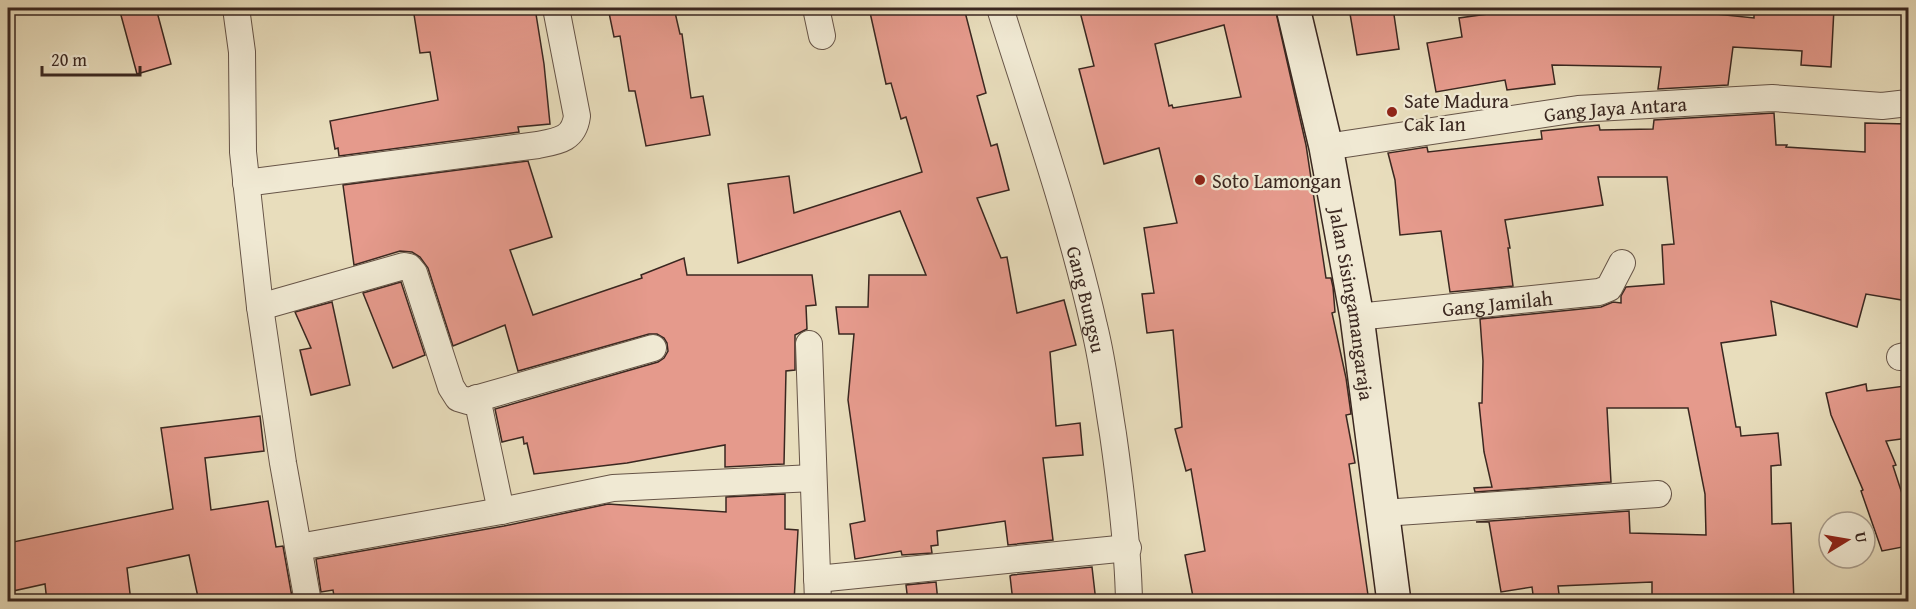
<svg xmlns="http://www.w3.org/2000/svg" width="1916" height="609" font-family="'Gentium Book Plus',serif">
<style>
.building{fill:#e59a8c;stroke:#3a2720;stroke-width:1.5;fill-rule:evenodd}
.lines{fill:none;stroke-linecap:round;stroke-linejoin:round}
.minor-casing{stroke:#665447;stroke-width:28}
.secondary-casing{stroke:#3a2720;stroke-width:36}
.minor{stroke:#f0e9d3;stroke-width:26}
.secondary{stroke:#f0e9d3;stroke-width:33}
.poi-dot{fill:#8f2418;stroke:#f0e9d3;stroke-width:2}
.labels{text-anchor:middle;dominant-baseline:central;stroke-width:4.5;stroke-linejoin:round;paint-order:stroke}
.poi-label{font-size:20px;fill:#3a2720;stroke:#f0e9d3;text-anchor:start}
.street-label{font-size:20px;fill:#3a2720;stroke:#f0e9d3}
</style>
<rect width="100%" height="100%" fill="#e8ddbc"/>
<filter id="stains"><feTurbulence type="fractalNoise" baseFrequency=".00333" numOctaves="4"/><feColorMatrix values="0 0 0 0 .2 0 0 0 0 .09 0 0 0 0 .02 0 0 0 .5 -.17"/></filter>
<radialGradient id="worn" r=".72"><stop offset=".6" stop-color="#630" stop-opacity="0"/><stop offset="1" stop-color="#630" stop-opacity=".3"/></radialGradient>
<!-- building -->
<g class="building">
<path d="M119 8H156L171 64 137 74Z"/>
<path d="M413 8H535L544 64 550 124 518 127 519 132 339 156 338 148 335 149 330 121 438 100 430 52 420 53Z"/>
<path d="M608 8H674L680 34H682L691 98 703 96 710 135 646 146 635 91H629L620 36 614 37Z"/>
<path d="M869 8H964L986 93 977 96 991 146 997 144 1009 190 977 198 1001 258 1007 257 1017 313 1064 300 1076 345 1050 352 1056 426 1080 423 1083 455 1043 458 1053 540 1008 545 1005 521 937 531 938 545 931 546 932 553 902 555 901 551 855 559 850 524 865 521 848 400 854 334H839L836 307H868L869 275H926L900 211 738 263 728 184 789 176 794 213 922 172 906 117 901 119 891 83 886 84Z"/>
<path d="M1079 8H1275L1306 145 1326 278H1331L1333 287 1335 312 1332 313 1346 378 1351 414 1346 415 1355 463 1349 464 1369 602H1194L1185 555 1205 551 1191 469 1186 471 1175 429 1182 427 1173 330 1147 333 1142 294 1154 293 1144 228 1177 223 1159 148 1104 164 1079 69 1094 66ZM1224 25 1241 97 1173 108 1172 105 1169 106 1155 44Z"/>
<path d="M1349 8H1393L1399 49 1357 55Z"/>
<path d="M1532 8H1657L1754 18V8H1834L1831 67 1801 65 1802 51 1733 47 1728 85 1658 89 1661 67 1552 65 1555 84 1507 90 1505 80 1436 92 1427 43 1462 37 1459 18Z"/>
<path d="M1774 113 1776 145H1787L1786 147 1865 152V123L1908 124V301L1866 294 1857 327 1771 301 1776 335 1721 343 1736 427H1740L1741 436 1778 433 1781 465 1771 466 1772 524 1791 523 1794 602H1652V582L1558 586 1560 602H1534L1532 587 1501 592 1489 522H1476L1629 511 1630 533 1706 535 1705 494 1688 408H1607L1611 482 1475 492 1474 488 1492 487 1484 452 1479 403H1482L1483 361 1480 319 1601 307 1613 302 1621 303V296L1626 287 1664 284 1662 245 1674 244 1667 177H1598L1603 205 1505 220 1510 248H1508L1513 286 1450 292 1441 231 1400 235 1395 180 1388 153 1427 147 1428 152 1542 139 1541 131 1599 125 1600 130 1653 129 1654 120Z"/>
<path d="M528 161 552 237 510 250 533 315 642 278 641 275 684 258 687 275H812L816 305 806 306 807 329 795 335V370L786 371 784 464 725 467V445L627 463 534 474 527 443 524 444 523 437 502 442 495 409 658 362 664 358 668 351 667 343 664 338 657 334H649L518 371 505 325 453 346 428 268 420 257 412 252 400 251 354 265 343 185Z"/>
<path d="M401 282 425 355 393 368 363 293Z"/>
<path d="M332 302 350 385 311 395 300 350 311 348 295 312Z"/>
<path d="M1866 384 1867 391 1905 386 1908 411V438L1886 441 1896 465 1893 466 1908 512V546L1882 551 1861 491 1863 490 1831 415 1826 393Z"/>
<path d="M260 416 264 451 205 458 211 510 268 501 276 547 283 546 292 597 271 602H199L189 555 127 568 131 602H47L45 584 13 591 8 563V543L173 509 161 428Z"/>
<path d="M785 494V529L798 530 794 602H335L333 590 321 592 316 559 504 526 608 504 726 512V497Z"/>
<path d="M1092 567 1096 602H1013L1010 576 1012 575Z"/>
<path d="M936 582 938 602H908L906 585Z"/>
</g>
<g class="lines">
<defs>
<g id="minor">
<path d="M236 8 242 52 243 152 260 307 283 463 308 602"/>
<path d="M816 8 822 36"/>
<path id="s1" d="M1000 8C1033 113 1070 219 1094 326 1103 362 1107 398 1113 434 1121 490 1128 545 1129 602"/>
<path id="s2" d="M1326 147 1578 109 1772 98 1882 106 1908 103"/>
<path d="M246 183 538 145C559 141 574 139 577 116L556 8"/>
<path d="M260 307 404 266 409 267 414 273 451 387 458 398 468 401 653 348"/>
<path id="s3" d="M1357 317 1599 292 1609 288 1622 263"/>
<path d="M809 344 818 602"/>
<path d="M1900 357 1908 355"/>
<path d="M477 398 501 511"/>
<path d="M1383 513 1658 494"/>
<path d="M299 547 501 511 613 488 813 478"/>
<path d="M817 579 1128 548"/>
</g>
<g id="secondary">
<path id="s4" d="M1293 8 1326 147 1357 317 1394 602"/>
</g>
</defs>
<!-- minor casing -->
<use href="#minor" class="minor-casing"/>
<!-- secondary casing -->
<use href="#secondary" class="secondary-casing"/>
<!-- minor -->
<use href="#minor" class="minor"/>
<!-- secondary -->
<use href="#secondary" class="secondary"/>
</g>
<!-- markers -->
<g class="poi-dot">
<circle cx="1392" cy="112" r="6"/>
<circle cx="1200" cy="180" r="6"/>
</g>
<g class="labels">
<!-- poi labels -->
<g class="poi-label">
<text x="1404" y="100">Sate Madura<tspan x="1404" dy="23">Cak Ian</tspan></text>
<text x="1212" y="180">Soto Lamongan</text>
</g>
<!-- street labels -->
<g class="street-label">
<text stroke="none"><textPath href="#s2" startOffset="292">Gang Jaya Antara</textPath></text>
<text stroke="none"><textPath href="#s1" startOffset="304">Gang Bungsu</textPath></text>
<text stroke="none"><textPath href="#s4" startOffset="302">Jalan Sisingamangaraja</textPath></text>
<text stroke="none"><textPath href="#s3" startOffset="141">Gang Jamilah</textPath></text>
</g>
</g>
<!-- margin -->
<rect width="1916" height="609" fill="none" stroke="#e8ddbc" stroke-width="30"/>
<rect x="9" y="9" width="1898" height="591" fill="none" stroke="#3a2720" stroke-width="3"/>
<rect x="15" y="15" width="1886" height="579" fill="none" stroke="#3a2720" stroke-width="1.5"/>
<!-- north arrow -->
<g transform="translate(1847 540) rotate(79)"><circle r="28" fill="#f0e9d3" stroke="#a79b8b" stroke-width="1.5"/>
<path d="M0-4.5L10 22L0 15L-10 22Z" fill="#8f2418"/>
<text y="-9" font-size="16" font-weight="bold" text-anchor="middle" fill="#3a2720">U</text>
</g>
<!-- scale -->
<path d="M42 66v9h98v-9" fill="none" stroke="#3a2720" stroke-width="3"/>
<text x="51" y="66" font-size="18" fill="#3a2720" stroke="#f0e9d3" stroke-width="4.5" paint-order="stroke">20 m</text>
<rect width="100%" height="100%" filter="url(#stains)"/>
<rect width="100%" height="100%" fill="url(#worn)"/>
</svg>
